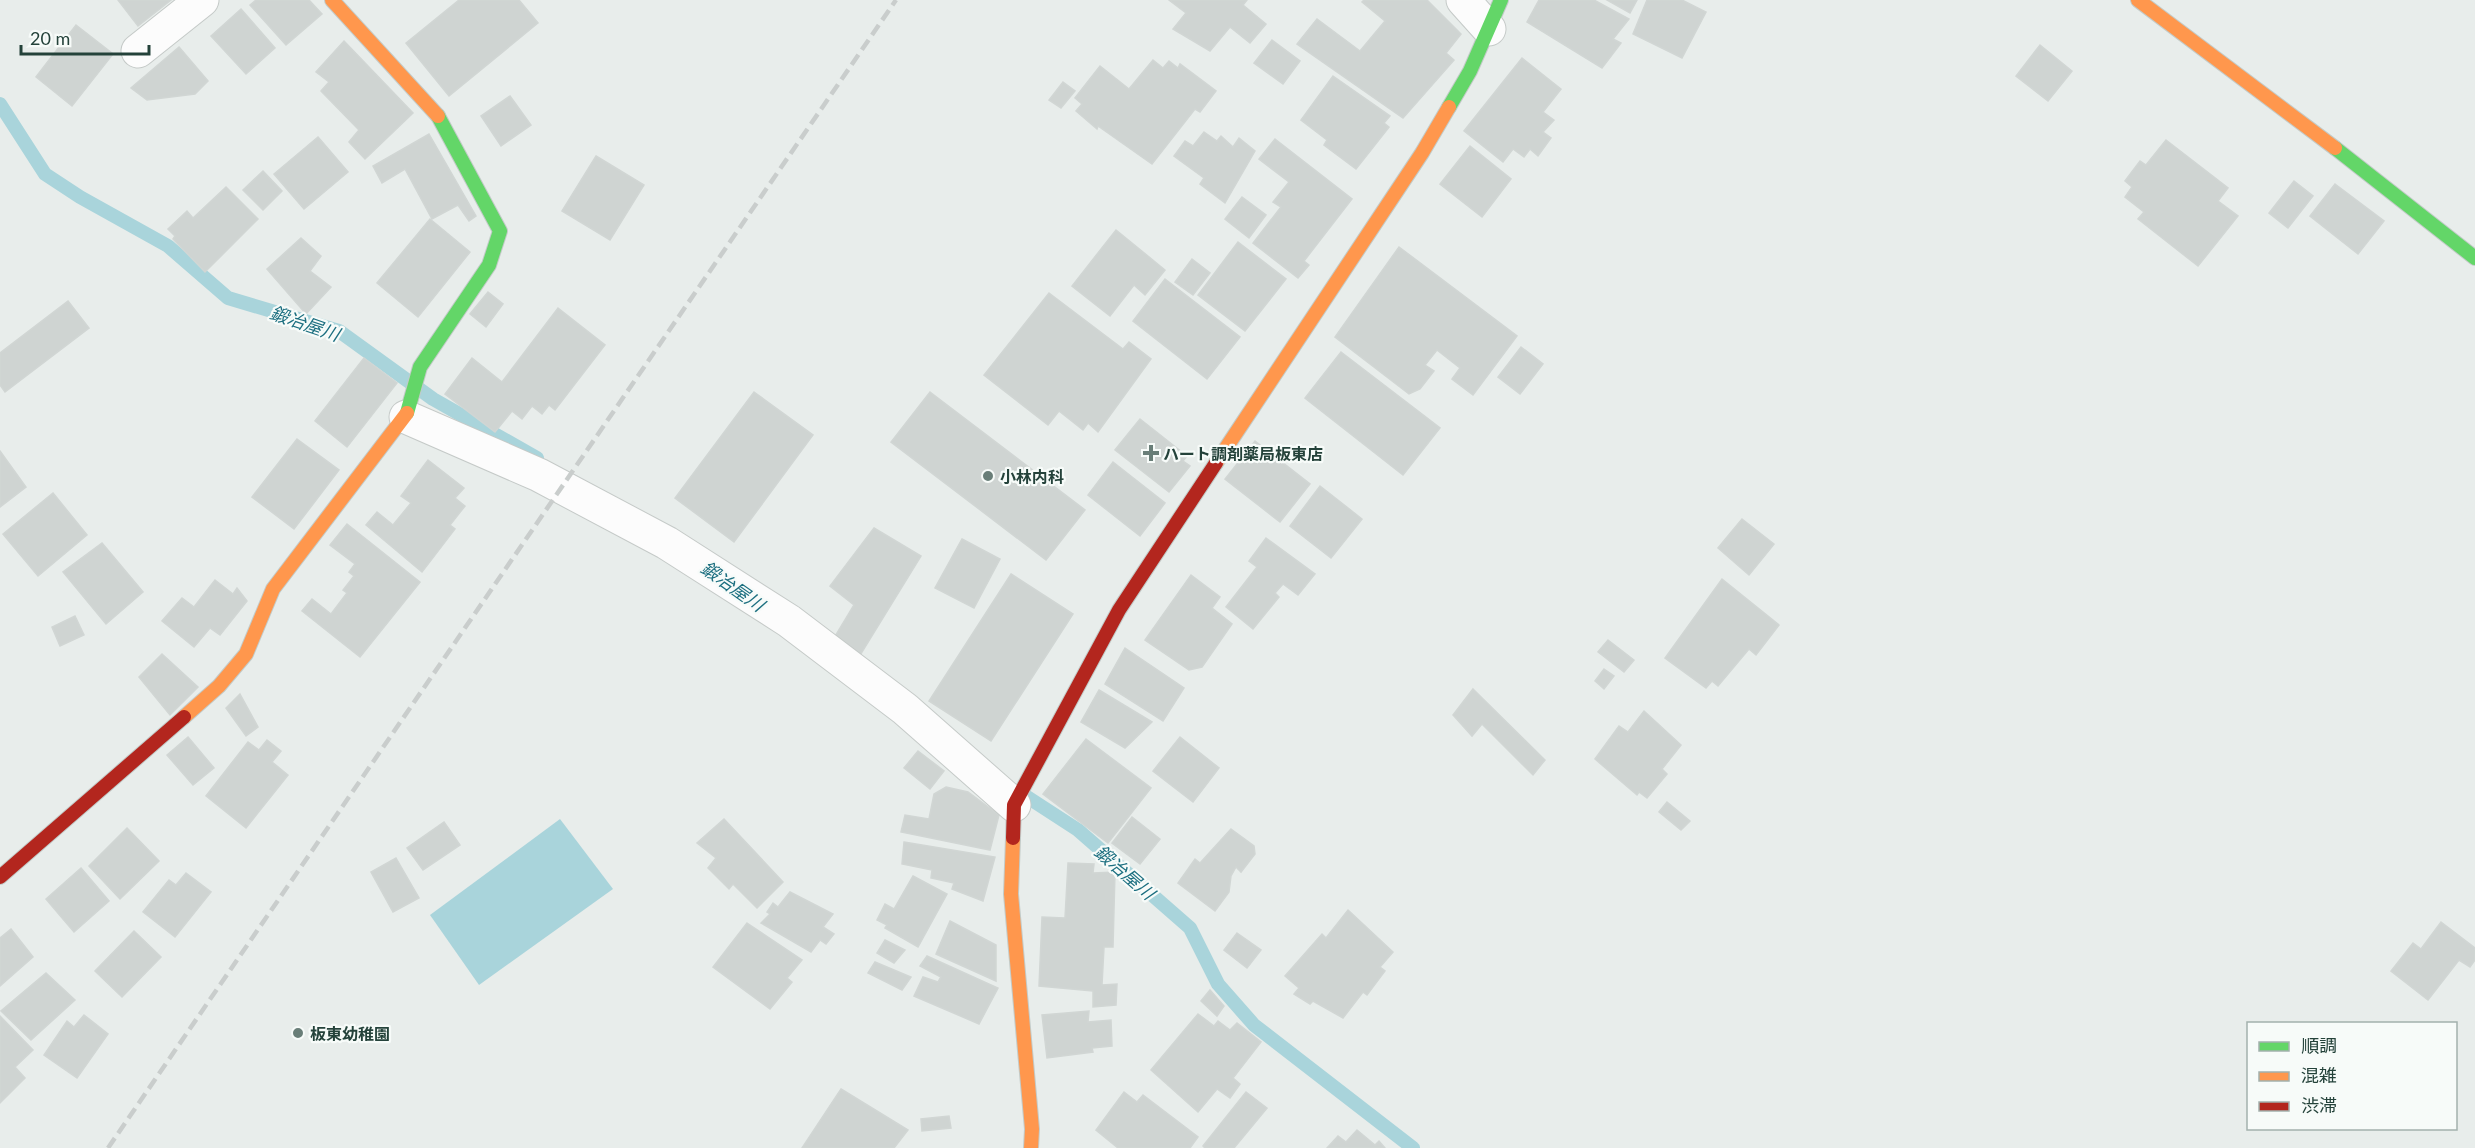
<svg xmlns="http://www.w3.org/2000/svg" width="2475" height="1148" font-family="Lato,'Noto Sans JP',sans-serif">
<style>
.water{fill:#a9d4db}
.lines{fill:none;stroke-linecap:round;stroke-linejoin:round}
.stream{stroke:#a9d4db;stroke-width:14}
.building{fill:#cfd4d2;stroke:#d1d6d4;stroke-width:1.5}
.street-casing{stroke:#c5cac8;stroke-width:35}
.fast-casing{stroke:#c3cbc8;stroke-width:16}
.slow-casing{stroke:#c3cbc8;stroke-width:16}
.jam-casing{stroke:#c3cbc8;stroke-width:16}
.street{stroke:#fcfcfc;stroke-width:33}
.fast{stroke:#63d668;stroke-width:14}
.slow{stroke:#ff974d;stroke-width:14}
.jam{stroke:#b3261e;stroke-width:14}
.rail{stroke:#c9cdcc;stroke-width:4.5;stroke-dasharray:12 6;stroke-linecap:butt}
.poi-dot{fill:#697e78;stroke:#f7fbf9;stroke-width:2}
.labels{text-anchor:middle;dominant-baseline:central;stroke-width:4.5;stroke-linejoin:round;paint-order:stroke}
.poi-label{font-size:16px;font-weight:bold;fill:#24423a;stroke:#f7fbf9;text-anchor:start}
.water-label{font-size:18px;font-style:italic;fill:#1c6f80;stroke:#f7fbf9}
</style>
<rect width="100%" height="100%" fill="#e8edeb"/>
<!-- water -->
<path class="water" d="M560 819 613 889 479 985 430 915Z"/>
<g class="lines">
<!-- stream -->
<g class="stream">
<path d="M0 104 45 174 80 197 168 246 228 298 339 331 433 399 537 458"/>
<path d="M1021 793 1078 830 1190 928 1218 984 1254 1025 1413 1148"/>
</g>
</g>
<!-- building -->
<g class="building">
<path d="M118 0H171L138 26Z"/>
<path d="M256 0H309L322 14 286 45 250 5Z"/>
<path d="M459 0H519L538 23 449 96 406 43Z"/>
<path d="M1169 0H1247L1243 5 1266 24 1250 43 1230 27 1210 51 1173 29 1186 13Z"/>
<path d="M1364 0H1427L1461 34 1446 53 1454 60 1403 118 1297 44 1317 19 1360 51 1385 21 1362 2Z"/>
<path d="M1539 0H1594L1629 19 1613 39 1621 43 1602 68 1527 22Z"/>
<path d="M1607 0H1637L1630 13Z"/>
<path d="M1647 0H1682L1706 12 1682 58 1633 34Z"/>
<path d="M241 9 275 48 246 74 211 36Z"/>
<path d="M76 25 113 54 72 106 36 77Z"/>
<path d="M1272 40 1300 61 1283 84 1254 63Z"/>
<path d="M344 41 413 113 365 159 349 142 359 130 321 91 329 82 316 72Z"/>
<path d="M2040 45 2072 71 2048 101 2016 76Z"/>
<path d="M179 47 208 81 195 94 147 100 131 88Z"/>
<path d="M1522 58 1561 89 1543 112 1554 120 1543 132 1551 138 1538 156 1530 149 1524 157 1513 149 1503 162 1464 131Z"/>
<path d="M1153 60 1163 68 1169 61 1178 68 1180 64 1216 91 1200 112 1195 109 1152 164 1098 126 1097 129 1076 111 1082 104 1075 98 1100 66 1129 89Z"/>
<path d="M1333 76 1390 116 1384 123 1389 127 1356 169 1324 145 1327 140 1301 120Z"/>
<path d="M1063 82 1075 91 1061 108 1049 100Z"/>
<path d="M510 96 531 125 501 146 481 116Z"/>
<path d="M1204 132 1217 141 1221 136 1233 147 1239 138 1255 151 1225 203 1200 184 1204 178 1174 156 1185 141 1193 146Z"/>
<path d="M429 134 476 216 469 221 458 205 432 219 405 169 382 183 373 166Z"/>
<path d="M318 137 348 172 304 209 274 174Z"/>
<path d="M1275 139 1352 199 1304 261 1309 265 1298 278 1253 243 1281 207 1273 202 1289 182 1259 159Z"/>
<path d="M2166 140 2228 188 2218 201 2238 216 2198 266 2138 219 2144 212 2125 197 2132 187 2125 181 2140 161 2146 165Z"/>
<path d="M1470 146 1511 179 1482 217 1440 184Z"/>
<path d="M596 156 644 185 610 240 562 211Z"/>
<path d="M263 171 282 191 263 210 243 190Z"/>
<path d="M2294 181 2313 196 2288 228 2269 213Z"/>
<path d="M2335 184 2384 221 2358 254 2310 216Z"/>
<path d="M226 187 258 219 205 272 173 239 175 236 168 229 187 211 193 218Z"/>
<path d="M1242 197 1266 215 1249 238 1225 219Z"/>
<path d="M430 219 470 252 418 317 377 283Z"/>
<path d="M1116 230 1165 270 1145 295 1134 285 1110 316 1072 286Z"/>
<path d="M301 238 321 256 310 271 331 287 306 314 267 269Z"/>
<path d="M1238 242 1286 279 1245 331 1198 295Z"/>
<path d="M1399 247 1517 336 1473 395 1452 379 1460 368 1437 350 1425 365 1434 371 1420 389 1409 394 1335 337Z"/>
<path d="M1192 259 1210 273 1193 295 1175 282Z"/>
<path d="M1165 279 1240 337 1207 379 1133 321Z"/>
<path d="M488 292 503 304 486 327 470 314Z"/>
<path d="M1049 293 1123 349 1129 342 1151 359 1098 432 1088 423 1083 430 1059 411 1048 425 984 375Z"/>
<path d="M68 301 89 328 5 392 0 385V353Z"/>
<path d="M558 308 605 345 555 410 549 405 542 414 532 406 522 419 512 411 495 432 445 394 472 358 502 382Z"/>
<path d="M1521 347 1543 364 1520 394 1498 377Z"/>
<path d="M1341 352 1440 428 1403 475 1305 398Z"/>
<path d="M364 358 397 383 347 447 315 421Z"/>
<path d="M754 392 813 435 734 542 675 498Z"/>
<path d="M930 392 1085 510 1046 560 891 442Z"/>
<path d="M1140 419 1187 456 1183 461 1190 466 1169 492 1115 450Z"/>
<path d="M297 439 339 470 294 529 252 497Z"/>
<path d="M1255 441 1310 484 1280 522 1225 479Z"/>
<path d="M0 451 26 487 0 507Z"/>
<path d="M428 460 464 488 455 498 465 506 450 525 455 529 422 572 366 525 377 512 393 525 411 503 401 496Z"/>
<path d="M1113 462 1165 503 1140 536 1088 495Z"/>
<path d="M1320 486 1362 519 1331 558 1290 526Z"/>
<path d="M53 493 87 535 38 576 3 534Z"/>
<path d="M1742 519 1774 544 1749 575 1718 548Z"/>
<path d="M347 524 420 582 360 657 302 611 312 599 331 614 347 593 343 590 354 576 349 572 355 564 330 545Z"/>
<path d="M874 528 921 556 859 657 834 638 854 605 830 586Z"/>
<path d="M1266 538 1315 574 1298 595 1283 584 1275 593 1279 597 1253 629 1226 607 1257 567 1249 561Z"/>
<path d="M962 539 1000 559 974 608 935 588Z"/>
<path d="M102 543 143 592 106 624 63 572Z"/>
<path d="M1011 574 1073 614 991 741 929 701Z"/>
<path d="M1191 575 1220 597 1212 608 1232 624 1202 667 1189 670 1145 640Z"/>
<path d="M1722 579 1779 625 1756 655 1749 649 1718 686 1712 681 1706 688 1665 658Z"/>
<path d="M215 580 233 594 237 588 247 601 220 635 210 628 194 647 162 621 182 598 194 607Z"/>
<path d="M75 616 84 635 60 646 52 627Z"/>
<path d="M1608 640 1634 660 1624 672 1598 652Z"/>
<path d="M1125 648 1184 688 1163 721 1105 684Z"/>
<path d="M162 654 198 687 170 715 139 677Z"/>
<path d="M1604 669 1614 676 1604 689 1595 681Z"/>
<path d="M1473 689 1545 760 1533 775 1482 724 1472 736 1453 715Z"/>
<path d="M1099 690 1152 722 1125 748 1081 722Z"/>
<path d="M240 694 258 727 246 736 226 708Z"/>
<path d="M1644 711 1681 745 1662 769 1667 774 1647 798 1639 792 1637 795 1595 759 1619 726 1628 732Z"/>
<path d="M188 737 214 768 193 785 167 755Z"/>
<path d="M1180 737 1219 768 1193 802 1153 771Z"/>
<path d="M1086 739 1151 788 1108 843 1043 794Z"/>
<path d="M267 740 281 751 272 762 288 775 246 828 206 796 248 742 259 750Z"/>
<path d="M918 751 944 771 930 789 904 768Z"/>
<path d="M946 787 968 792 999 815 990 850 901 832 905 815 929 819 934 794Z"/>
<path d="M1667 802 1690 821 1681 830 1659 812Z"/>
<path d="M1132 817 1160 839 1140 864 1112 843Z"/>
<path d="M724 819 783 882 757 908 733 884 729 889 708 868 716 858 697 843Z"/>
<path d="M444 822 460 845 423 870 407 848Z"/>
<path d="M127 828 159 861 120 899 89 866Z"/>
<path d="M1231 829 1254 846 1255 854 1241 872 1236 867 1231 876 1229 892 1215 911 1178 883 1195 859 1200 863Z"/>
<path d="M904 842 995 857 983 901 952 889 954 883 931 878 932 870 902 864Z"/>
<path d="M396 858 419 898 393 912 371 872Z"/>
<path d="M1068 863 1094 864 1093 873 1115 872 1113 947H1104L1102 985 1117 984 1116 1005 1093 1007V991L1039 986 1042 917 1065 918Z"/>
<path d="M81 868 109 901 74 932 46 899Z"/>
<path d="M186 873 211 892 175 937 143 912 169 880 176 885Z"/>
<path d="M913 876 947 894 918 947 885 928 887 925 877 920 885 904 894 909Z"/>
<path d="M790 892 833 914 823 927 834 934 826 944 820 940 811 952 761 923 770 914 767 912 773 903 778 907Z"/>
<path d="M1348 910 1393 952 1380 967 1385 971 1367 995 1363 992 1343 1018 1313 1001 1310 1004 1294 994 1299 988 1285 976 1322 934 1326 938Z"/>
<path d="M950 921 996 945V981L936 954Z"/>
<path d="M2441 922 2475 948V960L2470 967 2459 960 2428 1000 2391 971 2413 943 2421 949Z"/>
<path d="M747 923 802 960 787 978 792 982 770 1009 713 967Z"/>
<path d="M11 929 33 957 0 986V938Z"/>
<path d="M134 931 161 957 122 997 95 971Z"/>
<path d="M1237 933 1261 950 1247 968 1224 950Z"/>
<path d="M885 940 905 950 894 963 877 953Z"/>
<path d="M927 956 998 988 979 1024 914 996 923 977 938 982 941 977 920 966Z"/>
<path d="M875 962 911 977 902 990 868 973Z"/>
<path d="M46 973 75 1000 31 1040 1 1011Z"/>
<path d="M1210 990 1224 1006 1217 1016 1201 1001Z"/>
<path d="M1089 1011 1088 1022 1111 1020 1112 1046 1092 1048 1093 1052 1047 1058 1042 1015Z"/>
<path d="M1198 1014 1214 1026 1218 1021 1230 1030 1237 1023 1261 1042 1233 1078 1240 1084 1230 1098 1217 1089 1198 1112 1151 1070Z"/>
<path d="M84 1015 108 1034 77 1078 44 1055 67 1021 74 1027Z"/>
<path d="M0 1016 33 1050 15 1067 25 1078 0 1103Z"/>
<path d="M841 1089 908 1130 894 1148H802Z"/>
<path d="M1124 1092 1137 1102 1143 1095 1198 1137 1190 1148H1118L1096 1130Z"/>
<path d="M1246 1092 1267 1108 1234 1148H1205L1203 1146Z"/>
<path d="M949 1116 951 1128 922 1131 921 1119Z"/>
<path d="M1357 1130 1375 1145 1379 1141 1385 1148H1327L1338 1136 1346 1142Z"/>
</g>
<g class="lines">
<defs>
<g id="street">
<path d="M1463 0 1489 29"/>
<path d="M138 51 202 0"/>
<path d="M406 417 539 475 667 543 789 621 905 709 1014 805"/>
</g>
<g id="fast">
<path d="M1449 107 1470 71 1501 0"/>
<path d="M2335 148 2475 258"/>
<path d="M407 413 420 367 489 265 500 231 438 116"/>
</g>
<g id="slow">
<path d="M332 0 438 116"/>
<path d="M2138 0 2335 148"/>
<path d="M1216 463 1422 153 1449 107"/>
<path d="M184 717 219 686 246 654 273 589 407 413"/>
<path d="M1013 838 1011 894 1032 1129 1031 1148"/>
</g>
<g id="jam">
<path d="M1013 838 1014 805 1119 610 1216 463"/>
<path d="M0 877 184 717"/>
</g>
</defs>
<!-- street casing -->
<use href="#street" class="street-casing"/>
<!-- fast casing -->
<use href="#fast" class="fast-casing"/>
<!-- slow casing -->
<use href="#slow" class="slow-casing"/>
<!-- jam casing -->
<use href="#jam" class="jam-casing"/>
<!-- street -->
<use href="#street" class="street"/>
<!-- fast -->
<use href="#fast" class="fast"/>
<!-- slow -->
<use href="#slow" class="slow"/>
<!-- jam -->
<use href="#jam" class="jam"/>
<!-- rail -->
<path class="rail" d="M108 1148 896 0"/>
</g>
<!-- markers -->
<g class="poi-dot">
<path d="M1148 444h6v6h6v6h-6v6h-6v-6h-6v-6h6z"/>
<circle cx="988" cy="476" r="6"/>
<circle cx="298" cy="1033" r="6"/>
</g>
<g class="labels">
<!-- poi labels -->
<g class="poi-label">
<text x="1163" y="453">ハート調剤薬局板東店</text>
<text x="1000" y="476">小林内科</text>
<text x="310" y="1033">板東幼稚園</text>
</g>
<!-- water labels -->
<g class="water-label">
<text transform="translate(305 323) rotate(19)">鍛冶屋川</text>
<text transform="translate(733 586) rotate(35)">鍛冶屋川</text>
<text transform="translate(1125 872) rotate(41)">鍛冶屋川</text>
</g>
</g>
<!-- legend -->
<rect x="2247" y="1022" width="210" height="108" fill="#f7fbf9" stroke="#a3b1ad" stroke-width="1.5"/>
<rect x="2259" y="1042" width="30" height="9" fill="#63d668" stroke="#a3b1ad" stroke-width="1.5"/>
<text x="2301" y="1052" font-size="18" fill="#24423a">順調</text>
<rect x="2259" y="1072" width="30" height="9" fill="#ff974d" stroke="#a3b1ad" stroke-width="1.5"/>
<text x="2301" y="1082" font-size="18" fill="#24423a">混雑</text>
<rect x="2259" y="1102" width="30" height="9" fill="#b3261e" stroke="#a3b1ad" stroke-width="1.5"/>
<text x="2301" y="1112" font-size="18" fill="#24423a">渋滞</text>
<!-- scale -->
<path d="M21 45v9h128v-9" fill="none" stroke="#24423a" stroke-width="3"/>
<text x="30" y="45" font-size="18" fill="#24423a" stroke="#f7fbf9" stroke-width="4.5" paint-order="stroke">20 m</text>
</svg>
